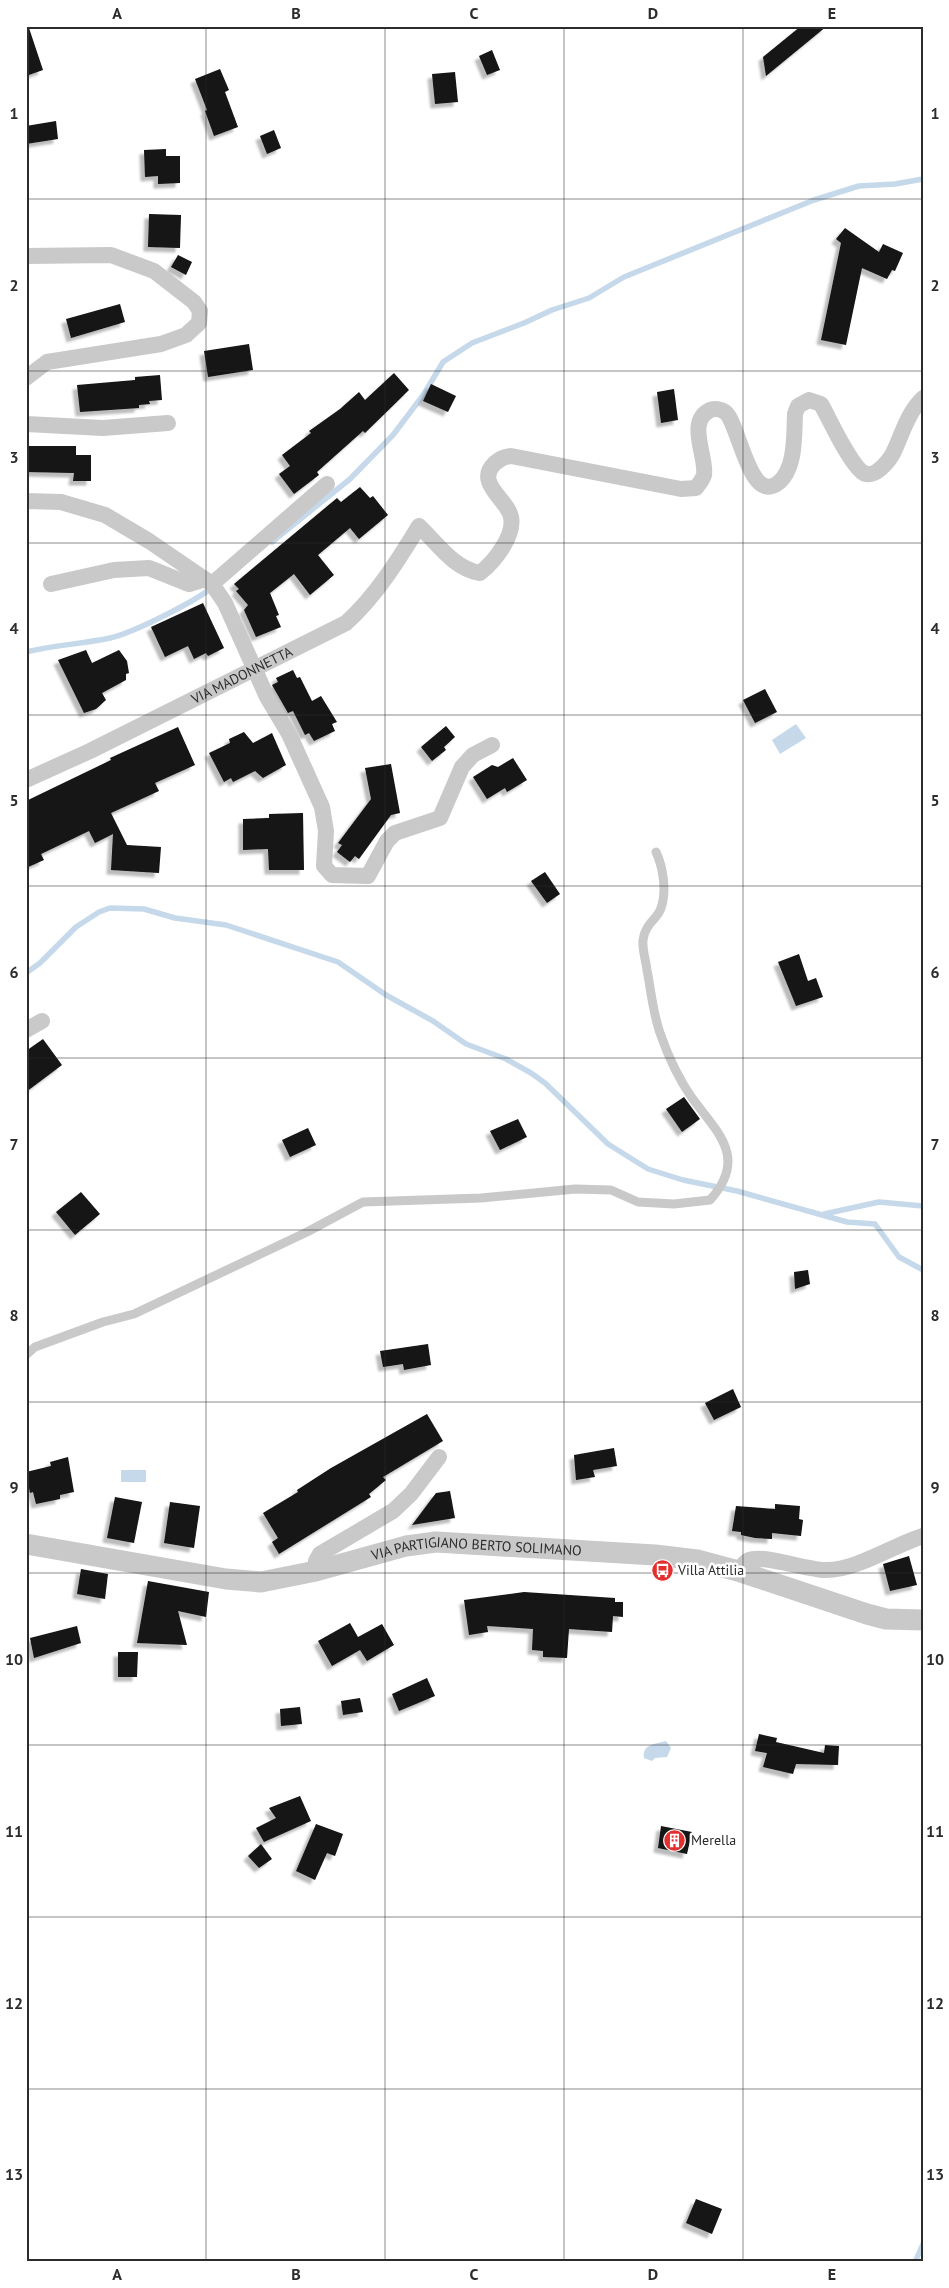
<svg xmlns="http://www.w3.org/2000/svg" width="949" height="2288" font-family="'PT Sans',sans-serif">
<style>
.water{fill:#c5d9ea}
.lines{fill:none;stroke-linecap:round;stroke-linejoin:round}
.stream{stroke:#c5d9ea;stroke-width:5.5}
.building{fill:#131313;filter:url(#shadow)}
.service{stroke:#c9c9c9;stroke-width:9}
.minor{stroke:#c9c9c9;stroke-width:16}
.tertiary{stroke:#c9c9c9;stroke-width:21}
.grid{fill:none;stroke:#2c2c2c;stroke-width:1;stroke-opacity:0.55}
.labels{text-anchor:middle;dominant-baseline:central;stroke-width:5;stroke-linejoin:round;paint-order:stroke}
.street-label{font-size:14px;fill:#2c2c2c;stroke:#fff}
.poi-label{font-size:14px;fill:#2c2c2c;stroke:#fff;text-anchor:start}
.neatline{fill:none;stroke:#2c2c2c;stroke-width:2}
.grid-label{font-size:16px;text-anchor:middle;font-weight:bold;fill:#2c2c2c}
</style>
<defs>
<filter id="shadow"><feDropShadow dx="-4.5" dy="4.5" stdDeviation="1" flood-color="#0004"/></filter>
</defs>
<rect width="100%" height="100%" fill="#fff"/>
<!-- water -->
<g class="water">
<path d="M796 724 806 738 780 754 772 740Z"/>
<rect x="121" y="1470" width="25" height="12"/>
<path d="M666 1741 671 1748 667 1757 655 1758 652 1761 644 1758C642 1744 655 1744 666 1741Z"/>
</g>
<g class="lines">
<!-- stream -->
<g class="stream">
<path d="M272 542 350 479 393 435 424 394 443 362 472 343 524 323 552 310 589 298 624 277 814 200 859 186 895 184 923 179"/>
<path d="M26 652C54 645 82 644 110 638 133 633 194 602 213 587"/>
<path d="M26 973 40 963 76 927 99 912 110 908 144 909 175 918 226 925 338 962 386 995 433 1021 466 1044 506 1059 531 1073 545 1083 608 1144 648 1169 683 1180 737 1191 847 1222 875 1224 899 1257 923 1270"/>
<path d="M824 1214 879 1202 923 1206"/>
<path d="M915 2262 923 2244"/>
</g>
</g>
<!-- building -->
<g class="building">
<path d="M801 26H827L766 76 763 57Z"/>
<path d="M26 28H29L43 70 26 76Z"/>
<path d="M492 50 500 70 487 75 479 56Z"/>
<path d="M220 69 229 90 225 92 238 127 214 136 205 111 207 110 195 79Z"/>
<path d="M455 72 458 102 435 104 432 74Z"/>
<path d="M56 121 58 139 26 144V126Z"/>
<path d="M274 130 281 148 267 154 260 136Z"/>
<path d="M166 149V156H180V183L158 184V176L145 177 144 150Z"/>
<path d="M149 214 181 215 180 248 148 247Z"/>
<path d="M845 228 879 252 883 244 903 253 895 271 892 270 887 279 862 268 846 345 821 340 841 243 836 239Z"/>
<path d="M178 255 192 262 186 275 171 267Z"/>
<path d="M120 304 125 322 71 338 66 319Z"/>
<path d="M249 344 253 370 208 377 204 351Z"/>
<path d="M394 373 409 390 365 433 363 431 317 472 319 475 294 494 279 474 290 466 282 455 311 433 309 431 340 409 359 392 365 400Z"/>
<path d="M160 375 162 400 149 401 150 404 139 405V408L80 412 77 385 135 380V377Z"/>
<path d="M431 384 456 396 448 412 423 401Z"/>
<path d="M674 389 678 420 661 423 657 392Z"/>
<path d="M26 446H76V455H91V481H73L74 473 26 472Z"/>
<path d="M360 487 370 498 373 496 388 515 359 539 350 528 318 555 334 575 310 595 294 574 270 593 279 615 276 616 281 627 256 637 244 610 248 605 236 591 239 589 234 584 337 498 341 502Z"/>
<path d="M203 603 224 648 208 656 206 653 194 659 188 646 165 657 151 627Z"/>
<path d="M86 650 92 663 119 650 127 661 129 673 126 674V680L102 693 106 700 96 709 84 713 58 660Z"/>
<path d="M293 670 297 678 300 677 312 701 321 696 337 722 332 724 335 731 314 741 309 733 305 735 293 711 288 713 272 685 278 682 276 678Z"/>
<path d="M765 689 777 712 755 723 743 700Z"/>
<path d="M446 726 455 737 444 747 446 750 432 761 421 747Z"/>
<path d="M178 727 195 765 155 783 159 791 111 813 127 845 161 847 159 873 111 870 113 834 95 843 89 831 41 854 44 860 26 868V801L111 760 110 758Z"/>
<path d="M244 732 253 743 272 733 286 765 263 778 255 771 233 782 231 778 224 782 209 753 230 743 229 739Z"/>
<path d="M513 758 527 780 507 792 505 788 487 799 473 777 492 765 498 767Z"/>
<path d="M391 764 400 813 391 815 359 859 355 856 350 862 337 852 342 845 338 843 371 799 365 768Z"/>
<path d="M303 813 304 870H269L268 849 243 850V819L269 818V814Z"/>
<path d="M545 872 560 894 547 903 531 881Z"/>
<path d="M799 954 808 981 816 978 823 997 796 1006 778 962Z"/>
<path d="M43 1039 62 1065 26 1092V1051Z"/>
<path d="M684 1097 700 1119 682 1132 666 1109Z"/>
<path d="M518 1119 527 1137 500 1150 490 1131Z"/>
<path d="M308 1128 316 1145 290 1157 282 1140Z"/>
<path d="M81 1192 100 1214 75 1235 56 1212Z"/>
<path d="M808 1270 810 1284 795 1289 794 1272Z"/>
<path d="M428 1344 431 1365 404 1370 403 1364 383 1367 380 1351Z"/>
<path d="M733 1389 741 1407 714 1420 705 1403Z"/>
<path d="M427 1414 443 1441 383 1477 386 1480 369 1494 371 1497 279 1554 272 1542 278 1538 263 1513 298 1492 297 1490 331 1468Z"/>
<path d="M614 1448 617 1466 593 1470 595 1477 576 1480 574 1455Z"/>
<path d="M68 1457 74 1492 60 1495V1499L36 1504 33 1492 30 1493 26 1472 51 1466 50 1462Z"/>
<path d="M450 1491 455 1518 412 1525 436 1493Z"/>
<path d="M115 1497 142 1502 134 1543 107 1538Z"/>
<path d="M170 1502 200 1506 194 1548 164 1543Z"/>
<path d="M775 1504 800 1506 799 1519 803 1520 801 1536 772 1533V1539L755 1538 741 1535V1532L732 1531 736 1506 775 1509Z"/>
<path d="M909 1556 917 1585 890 1591 883 1564Z"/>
<path d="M81 1569 108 1574 105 1599 77 1594Z"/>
<path d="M148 1581 209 1592 206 1617 178 1611 187 1645 137 1643Z"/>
<path d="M524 1592 615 1598V1602H623V1617L613 1616 612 1632 569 1629 567 1658 543 1657V1651L532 1650 533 1629 487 1626 488 1632 469 1635 464 1600Z"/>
<path d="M350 1623 358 1637 382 1624 394 1645 367 1661 360 1650 332 1666 318 1641Z"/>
<path d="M77 1626 81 1643 34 1658 30 1638Z"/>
<path d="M118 1652H138L137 1677H118Z"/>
<path d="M427 1678 435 1696 399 1711 392 1694Z"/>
<path d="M360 1698 363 1712 343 1715 341 1701Z"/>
<path d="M300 1707 302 1724 281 1726 280 1709Z"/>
<path d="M759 1734 777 1738 776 1742 824 1753 825 1745 839 1746 838 1765 796 1764 793 1774 763 1767 767 1753 755 1751Z"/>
<path d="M300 1796 311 1821 264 1842 256 1828 276 1818 269 1808Z"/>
<path d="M316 1824 343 1834 335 1856 327 1853 315 1880 296 1871Z"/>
<path d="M661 1826 692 1832 687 1854 658 1848Z"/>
<path d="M261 1844 272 1859 259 1868 248 1856Z"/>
<path d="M696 2199 722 2209 712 2234 686 2223Z"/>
</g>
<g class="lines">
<!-- service -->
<path class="service" d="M26 1355 35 1347 103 1322 134 1314 307 1232 363 1202 481 1198 575 1189 611 1190 638 1202 674 1204 710 1200C748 1158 718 1133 692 1098 678 1078 668 1056 660 1033 653 1013 651 991 647 970 646 961 642 949 643 940 645 923 658 919 661 908 667 891 663 867 656 852"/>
<!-- minor -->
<g class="minor">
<path d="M26 256 111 255 154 271 194 302 200 311 199 323 186 335 161 344 47 362 26 378"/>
<path d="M26 424 103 428 168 423"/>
<path d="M26 501 61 502 105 515 149 541 212 584 225 603 267 697 289 734 322 807 326 831 324 866 332 875 368 876 387 841 395 833 440 818 462 767 473 755 492 745"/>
<path d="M51 584 114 570 149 568 189 584 205 579"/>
<path d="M212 584 327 484"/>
<path id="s1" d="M26 780 90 751 346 623C376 596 399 559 419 526 437 543 454 569 480 573 494 562 515 536 511 517 508 500 475 483 494 464 500 459 503 457 511 456L681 489 696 488C699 484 703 479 704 475 707 456 686 422 710 410 714 408 721 409 725 412 739 422 749 505 778 483 796 469 794 435 795 414L798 406 809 400 821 404C831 422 847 458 861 471 873 483 891 459 895 449 903 431 909 411 923 398"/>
<path d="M26 1030 42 1021"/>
<path d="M316 1571V1561L320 1554 393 1511 411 1494 439 1457"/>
<path d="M738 1571C741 1567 745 1562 749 1560 762 1554 807 1570 825 1570 855 1571 894 1545 923 1536"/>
</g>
<!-- tertiary -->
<path class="tertiary" id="s2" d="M26 1544 226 1579 261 1582 316 1571 406 1546 436 1542 655 1555 697 1560 738 1571 867 1614 886 1619 923 1620"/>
</g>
<!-- grid -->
<path class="grid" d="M206 26V2262M385 26V2262M564 26V2262M743 26V2262M26 199H923M26 371H923M26 543H923M26 715H923M26 886H923M26 1058H923M26 1230H923M26 1402H923M26 1573H923M26 1745H923M26 1917H923M26 2089H923"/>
<!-- icons -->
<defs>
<symbol id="bus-disc" viewBox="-11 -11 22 22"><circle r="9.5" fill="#e32f2e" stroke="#fff"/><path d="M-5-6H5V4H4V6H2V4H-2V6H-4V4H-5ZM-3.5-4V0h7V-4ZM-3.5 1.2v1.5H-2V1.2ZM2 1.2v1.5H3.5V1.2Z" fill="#fff"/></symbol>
<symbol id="building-disc" viewBox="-11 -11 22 22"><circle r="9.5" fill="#e32f2e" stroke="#fff"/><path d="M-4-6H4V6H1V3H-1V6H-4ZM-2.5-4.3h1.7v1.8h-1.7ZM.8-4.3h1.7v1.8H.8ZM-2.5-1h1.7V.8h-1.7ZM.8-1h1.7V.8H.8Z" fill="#fff"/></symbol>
</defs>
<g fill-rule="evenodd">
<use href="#bus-disc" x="650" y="1558" width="25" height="25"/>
<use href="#building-disc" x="662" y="1828" width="25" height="25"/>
</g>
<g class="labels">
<!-- street labels -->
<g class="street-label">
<text stroke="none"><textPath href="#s1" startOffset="240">VIA MADONNETTA</textPath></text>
<text stroke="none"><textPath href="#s2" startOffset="458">VIA PARTIGIANO BERTO SOLIMANO</textPath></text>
</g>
<!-- poi labels -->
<g class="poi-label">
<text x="678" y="1570">Villa Attilia</text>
<text x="691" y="1840">Merella</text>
</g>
</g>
<!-- border -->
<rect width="949" height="2288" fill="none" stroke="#ffffff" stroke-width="55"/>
<rect x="28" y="28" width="894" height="2232" class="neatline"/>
<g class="grid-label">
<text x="117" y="19">A</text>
<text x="296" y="19">B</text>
<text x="474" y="19">C</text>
<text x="653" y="19">D</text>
<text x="832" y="19">E</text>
<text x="14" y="119">1</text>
<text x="935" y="119">1</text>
<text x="14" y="291">2</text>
<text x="935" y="291">2</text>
<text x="14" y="463">3</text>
<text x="935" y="463">3</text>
<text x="14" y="634">4</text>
<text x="935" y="634">4</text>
<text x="14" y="806">5</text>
<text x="935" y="806">5</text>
<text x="14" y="978">6</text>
<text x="935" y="978">6</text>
<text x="14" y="1150">7</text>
<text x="935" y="1150">7</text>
<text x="14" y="1321">8</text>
<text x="935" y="1321">8</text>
<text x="14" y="1493">9</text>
<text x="935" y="1493">9</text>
<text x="14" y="1665">10</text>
<text x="935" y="1665">10</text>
<text x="14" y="1837">11</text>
<text x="935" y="1837">11</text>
<text x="14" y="2009">12</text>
<text x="935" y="2009">12</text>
<text x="14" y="2180">13</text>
<text x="935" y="2180">13</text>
<text x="117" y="2280">A</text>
<text x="296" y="2280">B</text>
<text x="474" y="2280">C</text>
<text x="653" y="2280">D</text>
<text x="832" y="2280">E</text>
</g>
</svg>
